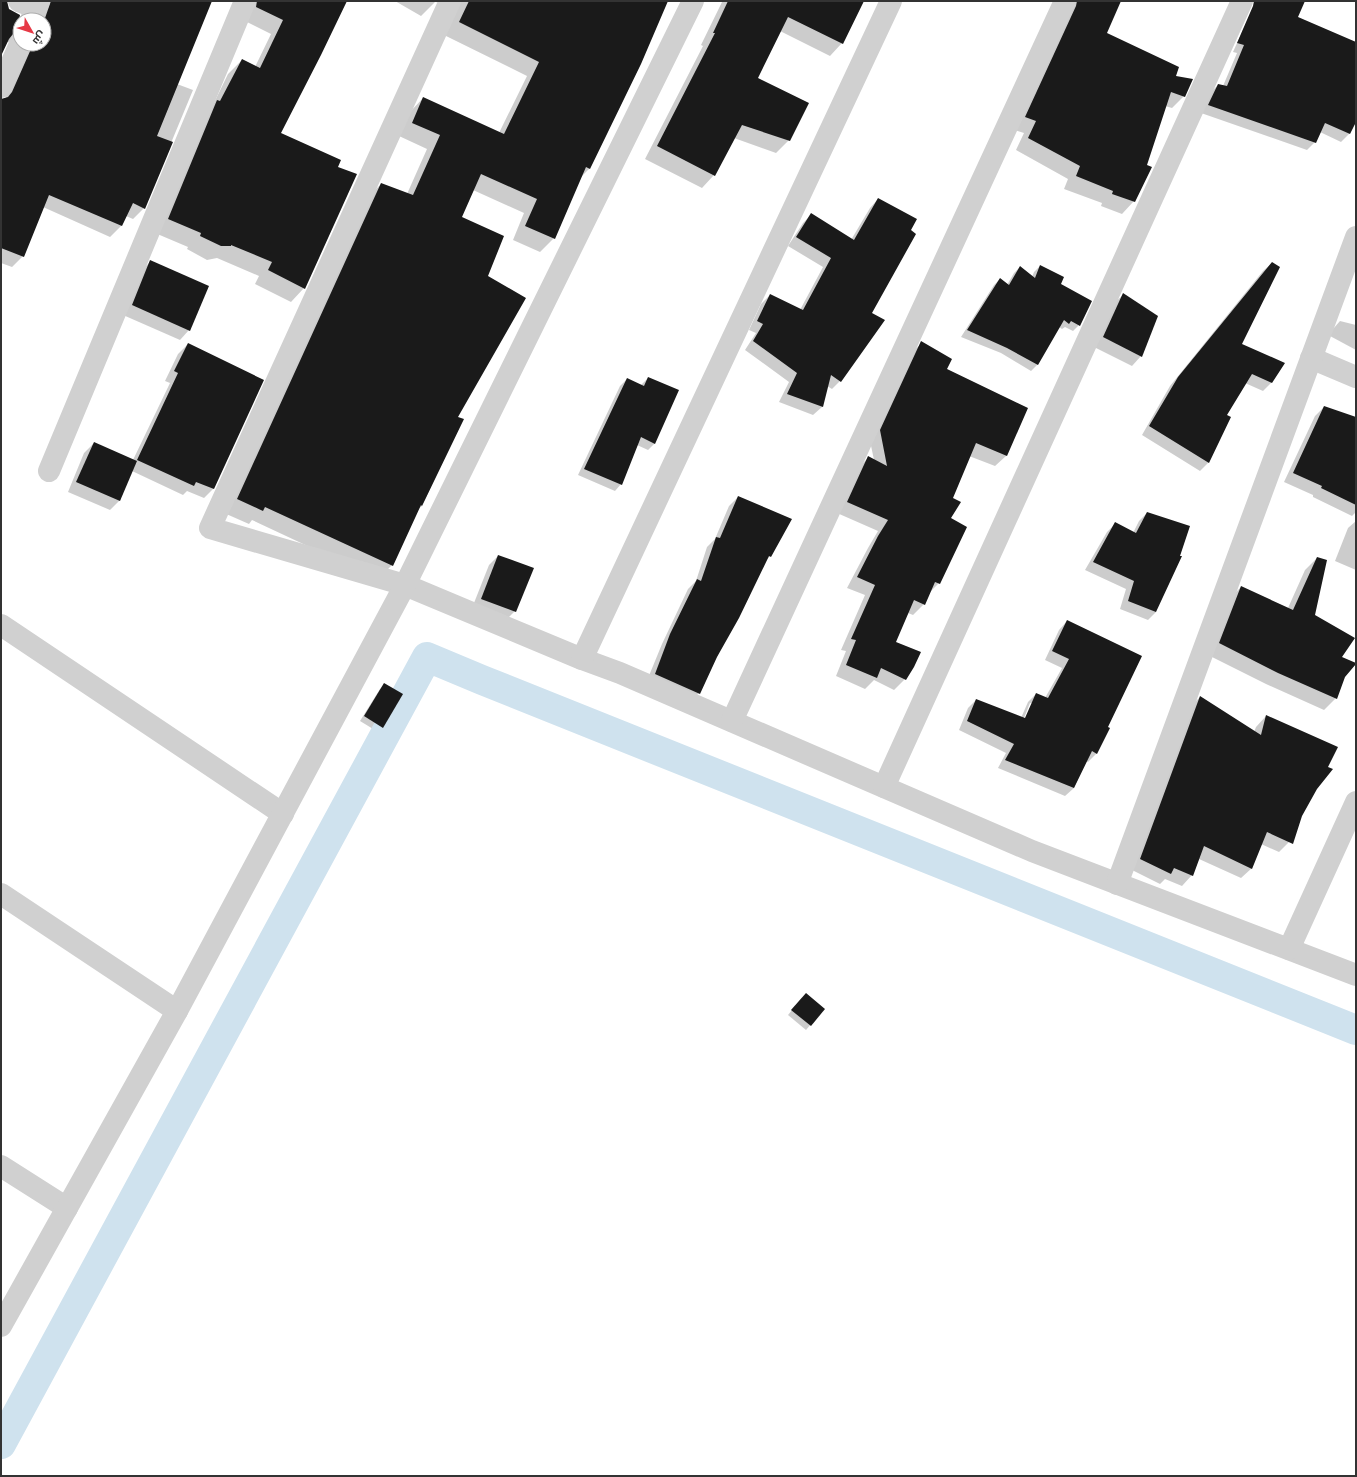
<svg xmlns="http://www.w3.org/2000/svg" width="1357" height="1477" font-family="'Roboto Condensed',Cairo,sans-serif">
<style>
.shadow{fill:#0003;fill-rule:evenodd}
.lines{fill:none;stroke-linecap:round;stroke-linejoin:round}
.canal{stroke:#cfe2ee;stroke-width:30}
.building{fill:#1a1a1a}
.minor{stroke:#d0d0d0;stroke-width:22}
</style>
<rect width="100%" height="100%" fill="#fff"/>
<!-- shadow -->
<g class="shadow">
<path d="M42 1H211L177 84 193 90 144 208 133 219 126 216 121 226 110 237 43 207 23 256 12 267 1 263V109L21 61 14 43 7 42 1 54V9L18 21 20 27V44H44V20H39Z"/>
<path d="M246 1H340L279 133 337 168 304 288 291 302 255 284 259 276 217 258 207 260 187 249 188 247 155 233 212 107 228 74 242 60 255 67 271 34 243 20Z"/>
<path d="M395 1H667L641 63 589 169 581 177 554 238 540 252 513 240 524 213 473 190 460 218 487 276 457 417 462 420 422 506 417 510 392 565 378 579 252 520 249 524 224 513 367 198 381 184 407 194 427 149 399 136 410 112 423 98 499 133 527 76 446 36 442 3 435 2 421 16Z"/>
<path d="M721 1H863L842 43 830 56 780 31 757 79 789 140 776 153 734 138 714 175 702 188 645 159 703 46 701 45 722 2Z"/>
<path d="M1068 1H1120L1106 33 1175 76 1184 96 1172 108 1165 106 1134 201 1122 214 1101 206 1102 203 1064 189 1068 179 1016 150 1024 133 1014 130Z"/>
<path d="M1256 1H1304L1297 17 1354 43 1356 39V120L1349 134 1341 142 1320 132 1315 142 1307 150 1201 113 1210 93 1218 85 1223 86 1237 53 1233 52Z"/>
<path d="M878 199 871 313 840 381 832 389 827 386 822 407 813 415 779 402 789 382 745 350 756 333 749 330 761 304 770 295 800 310 823 267 788 246 803 223 811 215 851 240 870 208Z"/>
<path d="M151 261 189 330 180 340 123 315 141 271Z"/>
<path d="M1272 263 1240 344 1284 364 1271 383 1263 391 1245 383 1226 416 1230 417 1208 463 1200 471 1142 435 1170 386 1263 271Z"/>
<path d="M1040 266 1060 284 1079 325 1073 331 1065 327 1062 329 1059 327 1037 365 1031 371 1001 353 961 337 994 285 1000 279 1007 285 1014 273 1020 267 1032 277 1034 272Z"/>
<path d="M1123 295 1141 356 1132 366 1094 347 1113 304Z"/>
<path d="M1340 321 1356 325V350L1330 336 1333 329Z"/>
<path d="M922 343 946 369 1027 408 1006 456 995 466 969 456 951 498 939 583 929 593 924 604 913 615 908 613 894 642 905 679 894 690 874 680 865 689 836 676 846 651 841 650 865 595 847 588 868 548 878 531 837 513 858 468 868 458 874 460 870 441 911 353Z"/>
<path d="M188 344 263 380 213 489 204 498 187 491 183 495 132 471 120 500 110 510 68 492 84 453 94 443 133 460 170 383 165 381 178 354Z"/>
<path d="M648 378 655 443 648 450 637 445 621 484 615 491 578 475 620 386 627 379 641 385Z"/>
<path d="M1324 407 1356 418V512L1352 516 1313 497V495L1284 482 1315 416Z"/>
<path d="M738 497 770 556 764 562 699 693 690 702 646 683 662 644 688 589 696 581 707 547 715 539 729 506Z"/>
<path d="M1147 513 1156 612 1148 620 1120 609 1126 589 1085 570 1107 532 1115 524 1133 533 1139 521Z"/>
<path d="M1356 521V570L1335 561 1348 528Z"/>
<path d="M498 556 515 611 505 621 472 608 489 565Z"/>
<path d="M1317 558 1314 615 1340 658 1344 676 1336 698 1324 710 1266 684 1208 655 1229 599 1241 587 1288 608 1305 570Z"/>
<path d="M1067 621 1107 728H1108L1096 754 1088 762 1086 761 1074 788 1065 796 998 768 1006 753 959 730 968 708 976 700 1021 718 1028 702 1036 694 1045 698 1062 668 1045 660 1059 630ZM1030 703H1033L1024 723H1022Z"/>
<path d="M385 685 382 727 378 732 360 721 380 689Z"/>
<path d="M1200 697 1254 732 1256 727 1266 716 1301 816 1289 842 1279 852 1261 844 1252 868 1241 878 1199 859 1192 875 1182 886 1165 879 1160 884 1130 869 1190 707Z"/>
<path d="M801 999 824 1009 806 1030 788 1015Z"/>
</g>
<g class="lines">
<!-- canal -->
<path class="canal" d="M1 1444 427 657 482 680 1356 1030"/>
</g>
<!-- building -->
<g class="building">
<path d="M1 1H7L9 9 20 15 19 21 20 25V32L13 34 9 39 1 56Z"/>
<path d="M51 1H212L157 136 173 142 145 209 133 203 122 226 49 195 24 257 1 248V99L8 97 12 92 31 49 32 44H44V21Z"/>
<path d="M257 1H347L321 55 281 133 341 160 338 167 357 174 305 289 268 270 272 262 231 245V246H221L200 236 201 233 168 219 217 100 220 101 242 59 260 68 283 20 256 7Z"/>
<path d="M469 1H668L641 64 590 169 586 167 555 239 525 226 537 199 481 174 462 217 504 236 488 276 526 298 458 417 464 419 422 506 421 505 393 566 265 507 263 511 237 499 381 183 413 195 440 135 412 123 423 97 504 134 539 62 459 22Z"/>
<path d="M728 1H864L843 44 788 17 758 78 809 103 790 141 742 125 715 176 657 146 715 33H713Z"/>
<path d="M1077 1H1121L1107 33 1179 67 1176 76 1193 79 1185 97 1171 92 1147 165 1152 167 1135 202 1112 194 1113 191 1076 176 1080 166 1028 138 1036 121 1025 117 1076 6Z"/>
<path d="M1254 1H1305L1298 17 1356 42V122L1350 134 1325 123 1316 143 1208 105 1218 84 1227 86 1244 45 1237 43 1253 6Z"/>
<path d="M878 198 917 219 911 230 916 234 872 313 885 320 841 382 831 375 823 407 787 394 797 373 753 341 763 324 757 321 770 294 803 310 831 258 796 237 811 213 854 240Z"/>
<path d="M150 260 209 286 190 331 132 305Z"/>
<path d="M1272 262 1280 267 1242 344 1285 363 1272 383 1252 374 1227 415 1231 417 1209 463 1149 426 1178 377Z"/>
<path d="M1040 265 1064 277 1061 284 1092 301 1080 326 1071 321 1069 324 1064 320 1038 365 1007 348 967 330 1000 278 1009 285 1020 266 1035 278Z"/>
<path d="M1123 293 1158 316 1142 357 1103 337Z"/>
<path d="M921 341 952 359 947 369 1028 408 1007 456 976 443 953 498 961 502 951 518 967 527 940 584 935 582 925 605 914 600 896 642 921 652 914 667 906 680 881 668 877 678 846 665 856 640 851 639 875 585 857 577 878 536 888 520 847 502 868 456 887 466 880 430Z"/>
<path d="M188 343 264 380 214 489 196 482 194 486 137 460 178 373 174 371Z"/>
<path d="M648 377 679 390 655 444 641 437 622 485 584 469 627 378 644 386Z"/>
<path d="M1324 406 1356 417V505L1321 488 1322 486 1293 473Z"/>
<path d="M94 442 137 461 120 501 76 482Z"/>
<path d="M738 496 792 519 771 557 769 556 739 618 717 657 700 694 655 674 670 634 697 579 701 581 716 537 720 538Z"/>
<path d="M1147 512 1190 526 1180 556H1182L1156 612 1128 601 1134 581 1093 562 1115 522 1136 533Z"/>
<path d="M498 555 534 568 516 612 481 599Z"/>
<path d="M1317 557 1327 560 1315 615 1355 638 1342 657 1356 663V664L1345 677 1337 699 1278 673 1219 643 1241 586 1293 610Z"/>
<path d="M1067 620 1142 656 1108 727 1110 728 1097 754 1092 751 1074 788 1005 760 1014 744 967 721 976 699 1025 718 1036 693 1048 698 1069 659 1052 651Z"/>
<path d="M384 683 403 694 383 728 364 716Z"/>
<path d="M1200 696 1261 735 1266 715 1338 747 1328 767 1333 769 1317 789 1302 816 1293 844 1267 832 1252 869 1204 846 1193 876 1174 868 1171 874 1140 859Z"/>
<path d="M806 993 825 1009 811 1026 791 1010Z"/>
</g>
<g class="lines">
<!-- minor -->
<g class="minor">
<path d="M19 1 36 8"/>
<path d="M450 1 210 528 405 585 582 659 620 673 1032 851 1356 975"/>
<path d="M31 20 39 1"/>
<path d="M1 87 20 44"/>
<path d="M1311 358 1356 377"/>
<path d="M49 471 245 1"/>
<path d="M1 625 283 814"/>
<path d="M582 659 891 1"/>
<path d="M732 721 1065 1"/>
<path d="M884 787 1242 1"/>
<path d="M1117 884 1356 237"/>
<path d="M1 894 177 1011"/>
<path d="M1289 949 1356 802"/>
<path d="M1 1166 67 1208"/>
<path d="M1 1326 177 1011 405 585 693 1"/>
</g>
</g>
<!-- border -->
<rect width="1357" height="1477" fill="none" stroke="#333333" stroke-width="4"/>
<!-- north arrow -->
<g transform="translate(32 32) rotate(129)"><circle r="19" fill="#ffffff" stroke="#adadad"/>
<path d="M0-3L7 15L0 10L-7 15Z" fill="#e63946"/>
<text y="-6" font-size="11" font-weight="bold" text-anchor="middle" fill="#333333">ش</text>
</g>
</svg>
